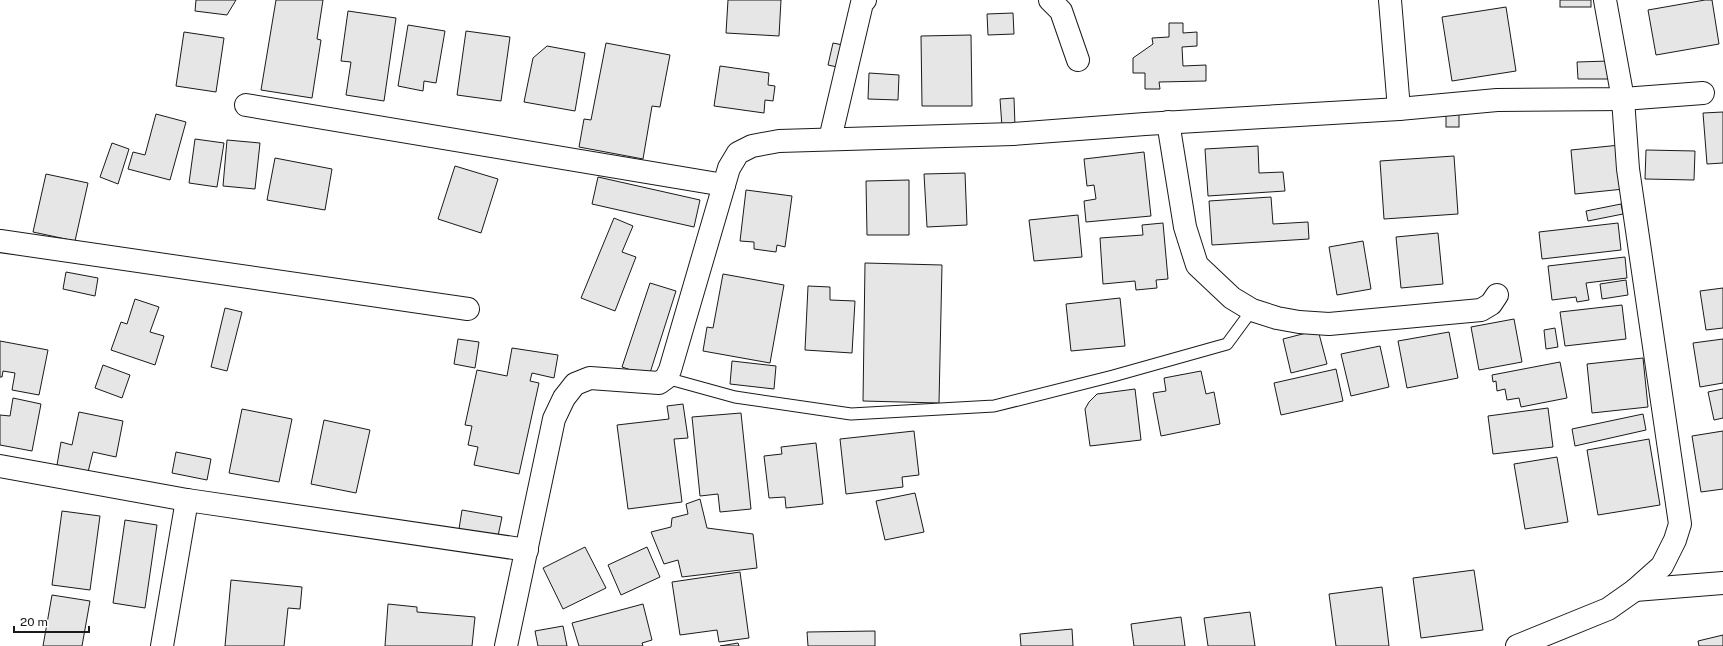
<svg xmlns="http://www.w3.org/2000/svg" width="1723" height="646" font-family="'Public Sans',sans-serif">
<style>
.building{fill:#e6e6e6;stroke:#1a1a1a}
.lines{fill:none;stroke-linecap:round;stroke-linejoin:round}
.lane-casing{stroke:#1a1a1a;stroke-width:13}
.street-casing{stroke:#1a1a1a;stroke-width:24}
.lane{stroke:#fff;stroke-width:11}
.street{stroke:#fff;stroke-width:22}
</style>
<rect width="100%" height="100%" fill="#fff"/>
<!-- building -->
<g class="building">
<path d="M196 0H236L227 15 195 11Z"/>
<path d="M276 0H323L317 39 321 40 312 98 261 90Z"/>
<path d="M728 0H781L779 36 726 33Z"/>
<rect x="1560" y="0" width="31" height="7"/>
<path d="M1705 0H1712L1719 44 1656 55 1648 10Z"/>
<path d="M1506 7 1516 71 1452 81 1442 17Z"/>
<path d="M348 11 396 18 384 101 346 95 351 62 341 61Z"/>
<path d="M1013 13 1014 34 988 35 987 14Z"/>
<path d="M1169 23H1183V33L1197 32V46L1182 47 1183 66 1206 65V81L1159 82 1160 89H1145V73H1133V58L1153 44 1152 38 1169 37Z"/>
<path d="M408 25 445 31 436 83 424 81 423 91 398 86Z"/>
<path d="M466 31 510 37 501 101 457 95Z"/>
<path d="M184 32 224 38 216 92 176 86Z"/>
<path d="M971 35 972 106H922L921 36Z"/>
<path d="M606 43 670 55 660 107 652 106 643 159 579 147 584 119 591 120Z"/>
<path d="M833 43 843 45 837 67 828 65Z"/>
<path d="M547 46 585 53 575 111 524 102 533 58Z"/>
<path d="M1609 61V79H1578L1577 62Z"/>
<path d="M720 66 769 73 768 85 775 86 773 101 765 100 764 113 714 106Z"/>
<path d="M869 73 899 75 898 100 868 99Z"/>
<path d="M1014 98 1015 126 1002 127 1000 99Z"/>
<path d="M1723 112V163L1707 164 1703 113Z"/>
<rect x="1446" y="113" width="13" height="14"/>
<path d="M156 114 186 122 170 180 128 169 133 152 145 155Z"/>
<path d="M195 139 224 143 217 187 189 183Z"/>
<path d="M227 140 260 143 255 189 223 186Z"/>
<path d="M112 143 129 149 118 184 100 177Z"/>
<path d="M1620 145 1624 189 1575 194 1571 150Z"/>
<path d="M1258 146 1259 173 1283 172 1285 191 1208 196 1205 149Z"/>
<path d="M1646 150 1695 151 1694 180 1645 179Z"/>
<path d="M1144 152 1151 216 1086 222 1084 201 1096 199 1094 185 1087 186 1084 159Z"/>
<path d="M1454 156 1458 214 1384 219 1380 161Z"/>
<path d="M275 158 332 169 325 210 267 200Z"/>
<path d="M455 166 498 179 481 233 438 219Z"/>
<path d="M965 173 967 225 927 227 924 174Z"/>
<path d="M46 174 88 183 75 241 33 232Z"/>
<path d="M598 177 700 200 694 227 592 204Z"/>
<path d="M909 180V235H867L866 181Z"/>
<path d="M746 190 792 196 785 247 777 245 776 252 754 249V242L740 241Z"/>
<path d="M1271 197 1273 224 1308 222 1309 239 1212 245 1209 201Z"/>
<path d="M1621 204 1623 214 1588 221 1586 211Z"/>
<path d="M1078 215 1082 257 1034 261 1029 220Z"/>
<path d="M614 218 633 226 622 252 636 257 615 311 581 298Z"/>
<path d="M1163 223 1168 279 1156 280 1157 288 1136 290 1135 281 1103 284 1100 238 1143 235 1142 225Z"/>
<path d="M1618 223 1621 250 1542 259 1539 232Z"/>
<path d="M1438 233 1443 284 1401 288 1396 237Z"/>
<path d="M1363 241 1371 289 1337 295 1329 247Z"/>
<path d="M1625 257 1627 278 1586 283 1589 300 1577 302 1576 297 1552 300 1548 266Z"/>
<path d="M865 263 942 265 939 403 863 401Z"/>
<path d="M66 272 98 278 95 296 63 289Z"/>
<path d="M723 274 784 285 770 363 703 351 707 327 713 328Z"/>
<path d="M1626 280 1628 295 1602 299 1600 284Z"/>
<path d="M650 283 676 291 649 376 622 367Z"/>
<path d="M808 286 830 287V300L855 301 852 353 805 350Z"/>
<path d="M1723 288V328L1706 330 1700 291Z"/>
<path d="M1120 298 1125 346 1071 351 1066 304Z"/>
<path d="M135 299 159 307 150 332 164 336 155 365 111 350 121 322 127 324Z"/>
<path d="M1622 305 1626 339 1565 346 1560 312Z"/>
<path d="M225 308 242 312 227 371 211 367Z"/>
<path d="M1514 319 1522 362 1479 370 1471 327Z"/>
<path d="M1555 328 1558 347 1546 349 1544 330Z"/>
<path d="M1318 330 1327 364 1291 373 1283 339Z"/>
<path d="M1449 332 1458 378 1407 388 1398 341Z"/>
<path d="M458 339 479 342 475 368 454 364Z"/>
<path d="M1723 339V383L1700 387 1693 343Z"/>
<path d="M0 341 48 350 39 395 12 390 15 373 3 371 2 377H0Z"/>
<path d="M1380 346 1389 387 1351 396 1341 354Z"/>
<path d="M512 348 558 355 554 378 532 373 530 381 539 383 519 474 474 465 478 447 468 445 472 426 465 425 477 370 507 376Z"/>
<path d="M1643 358 1648 407 1592 413 1587 364Z"/>
<path d="M732 361 776 366 774 389 730 384Z"/>
<path d="M1560 362 1567 398 1521 407 1519 398 1507 400 1505 389 1497 391 1496 381 1493 382 1492 375Z"/>
<path d="M103 365 130 375 122 398 95 388Z"/>
<path d="M1336 369 1343 401 1281 415 1274 383Z"/>
<path d="M1201 371 1206 394 1214 392 1220 424 1161 436 1153 393 1166 391 1164 378Z"/>
<path d="M1135 389 1141 440 1090 446 1085 409 1089 402 1097 394Z"/>
<path d="M1723 389V418L1714 420 1708 392Z"/>
<path d="M13 398 41 404 32 451 0 445V415L10 416Z"/>
<path d="M683 404 688 438 674 439 682 502 628 509 617 425 669 419 667 406Z"/>
<path d="M1548 408 1553 447 1493 454 1488 416Z"/>
<path d="M242 409 292 419 279 482 229 473Z"/>
<path d="M79 412 123 421 116 457 93 452 88 472 57 465 61 442 72 445Z"/>
<path d="M741 413 751 509 720 512 718 494 700 496 692 417Z"/>
<path d="M1643 414 1646 430 1575 446 1572 429Z"/>
<path d="M324 420 370 430 356 493 311 484Z"/>
<path d="M914 431 919 475 902 477 903 487 846 494 840 439Z"/>
<path d="M1723 431V489L1701 492 1692 436Z"/>
<path d="M1649 439 1660 505 1598 515 1587 450Z"/>
<path d="M816 443 823 504 786 508 785 497 769 498 764 456 782 454 781 447Z"/>
<path d="M176 452 211 459 207 480 172 473Z"/>
<path d="M1557 457 1568 522 1525 529 1514 464Z"/>
<path d="M915 493 924 532 885 540 876 501Z"/>
<path d="M700 499 707 528 753 534 757 568 682 577 678 560 664 564 651 532 671 527 672 518 688 514 686 504Z"/>
<path d="M462 510 502 517 498 536 459 529Z"/>
<path d="M62 511 100 516 90 590 52 585Z"/>
<path d="M125 520 157 525 145 608 113 603Z"/>
<path d="M585 547 606 588 563 609 543 568Z"/>
<path d="M647 547 660 577 621 595 608 565Z"/>
<path d="M1474 570 1483 630 1421 638 1413 578Z"/>
<path d="M740 572 749 638 719 642 717 630 680 635 672 582Z"/>
<path d="M231 580 302 587 300 609 288 608 284 646H225Z"/>
<path d="M1382 587 1389 646H1336L1329 594Z"/>
<path d="M52 595 90 601 82 646H43Z"/>
<path d="M388 604 417 607V612L475 617 472 646H385Z"/>
<path d="M643 604 652 640 642 643 643 646H579L572 623Z"/>
<path d="M1250 612 1255 646H1208L1204 618Z"/>
<path d="M1181 617 1185 646H1134L1131 624Z"/>
<path d="M563 626 567 646H538L535 631Z"/>
<path d="M1072 629 1073 646H1021L1020 634Z"/>
<path d="M875 631V646H808L807 632Z"/>
<path d="M1723 635V646H1699L1698 641Z"/>
<path d="M738 643 739 646H720Z"/>
</g>
<g class="lines">
<defs>
<path id="lane" d="M666 378 735 397 851 414 994 406 1113 376 1227 344 1252 310"/>
<g id="street">
<path d="M1050 0 1061 11 1078 60"/>
<path d="M1390 0 1399 109"/>
<path d="M246 105 724 185"/>
<path d="M1168 122 1185 227 1197 265 1232 298 1252 310 1277 318 1299 322 1329 324 1481 310 1491 304 1497 295"/>
<path d="M830 139 862 3 865 0"/>
<path d="M0 241 468 309"/>
<path d="M0 466 187 500 527 550"/>
<path d="M1635 590 1723 583"/>
<path d="M162 646 187 500"/>
<path d="M506 646 554 419 564 398 575 384 590 378 659 383 666 378 670 370 729 168 738 153 752 146 779 141 1013 134 1145 124 1399 109 1497 100 1623 99 1703 93"/>
<path d="M1517 646 1608 609 1635 590 1662 566 1675 540 1680 524 1628 169 1623 99 1605 0"/>
</g>
</defs>
<!-- lane casing -->
<use href="#lane" class="lane-casing"/>
<!-- street casing -->
<use href="#street" class="street-casing"/>
<!-- lane -->
<use href="#lane" class="lane"/>
<!-- street -->
<use href="#street" class="street"/>
</g>
<!-- scale -->
<path d="M14 626v6h75v-6" fill="none" stroke="#1a1a1a" stroke-width="2"/>
<text x="20" y="626" font-size="12" fill="#1a1a1a" stroke="#ffffff" stroke-width="3" paint-order="stroke">20 m</text>
</svg>
